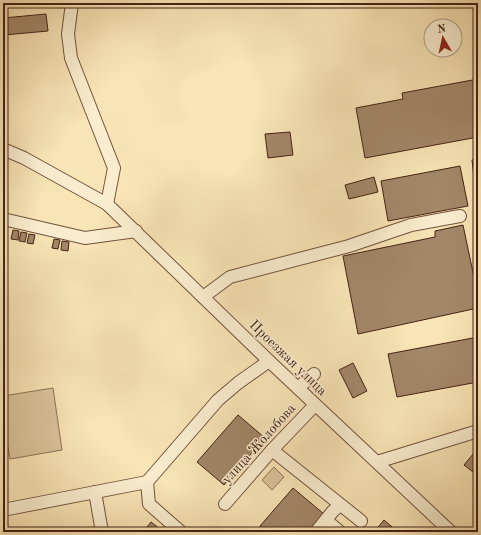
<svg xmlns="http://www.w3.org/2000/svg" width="481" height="535" font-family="'Old Standard TT',serif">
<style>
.green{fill:#dac39a;stroke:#907258}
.building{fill:#a28768;stroke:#452215}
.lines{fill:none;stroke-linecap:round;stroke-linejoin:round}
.minor-casing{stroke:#72523d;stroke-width:14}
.minor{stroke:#faedcf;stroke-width:12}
.labels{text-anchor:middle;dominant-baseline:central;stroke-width:3;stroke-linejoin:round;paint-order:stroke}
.street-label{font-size:14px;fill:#452215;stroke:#faedcf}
</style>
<rect width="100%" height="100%" fill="#f8e4b5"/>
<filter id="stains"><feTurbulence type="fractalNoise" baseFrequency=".005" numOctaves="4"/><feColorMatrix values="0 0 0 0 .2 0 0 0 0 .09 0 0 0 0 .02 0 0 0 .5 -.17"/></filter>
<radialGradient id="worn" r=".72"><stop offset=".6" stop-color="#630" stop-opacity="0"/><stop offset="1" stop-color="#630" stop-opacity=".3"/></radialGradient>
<!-- green -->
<g class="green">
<path d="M53 388 62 450 10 459 3 419V396Z"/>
<path d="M274 467 284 477 272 490 262 480Z"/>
</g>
<!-- building -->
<g class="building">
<path d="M46 14 48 31 4 35 3 18Z"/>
<path d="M478 79V137L365 158 356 108 403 99 402 93Z"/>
<path d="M290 132 293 155 268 158 265 134Z"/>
<path d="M478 159V213L472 160Z"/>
<path d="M460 166 468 206 388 221 381 181Z"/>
<path d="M374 177 378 192 349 199 345 185Z"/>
<path d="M463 225 478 296V308L358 334 343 256 435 237V231Z"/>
<path d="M13 230 19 231 18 240 11 239Z"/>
<path d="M21 232 27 233 25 242 19 241Z"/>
<path d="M29 234 35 235 33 244 27 243Z"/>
<path d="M54 239 60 240 58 249 52 248Z"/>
<path d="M62 241 69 242 68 251 61 250Z"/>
<path d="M478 337V382L397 397 388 354Z"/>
<path d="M353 363 367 391 353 398 339 370Z"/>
<path d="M238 415 265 438 224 485 197 462Z"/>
<path d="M478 448V476L464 465Z"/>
<path d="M293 488 324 514 308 532H267L260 526Z"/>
<path d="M384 520 398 532H374Z"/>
<path d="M151 522 164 532H143Z"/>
</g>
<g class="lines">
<defs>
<g id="minor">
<path d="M72 3 68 34 71 58 114 168 107 204"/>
<path d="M3 149 24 158 107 204 269 361 451 532"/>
<path d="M3 219 85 238 136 231"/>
<path d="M203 297 230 277 349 246 411 225 460 216"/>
<path d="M298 388 314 374"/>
<path d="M272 450 361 521"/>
<path d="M377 462 478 431"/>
<path d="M147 482 149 504 181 532"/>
<path d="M95 492 102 532"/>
<path d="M225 504 272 450 315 405"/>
<path d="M3 510 147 482 218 400 238 383 269 361"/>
<path d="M326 520 340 532"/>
<path d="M316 532 333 511 340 505"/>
</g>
</defs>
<!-- minor casing -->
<use href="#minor" class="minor-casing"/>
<!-- minor -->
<use href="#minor" class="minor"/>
</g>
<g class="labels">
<!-- street labels -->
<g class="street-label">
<text transform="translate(288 358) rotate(44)">Проезжая улица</text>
<text transform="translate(259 444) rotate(-48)">улица Жолобова</text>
</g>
</g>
<!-- margin -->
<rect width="481" height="535" fill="none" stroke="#f8e4b5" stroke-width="16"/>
<rect x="4" y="4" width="473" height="527" fill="none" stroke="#452215" stroke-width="2"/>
<rect x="8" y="8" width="465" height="519" fill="none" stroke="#452215"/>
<!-- north arrow -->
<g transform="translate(443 38) rotate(351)"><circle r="19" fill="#faedcf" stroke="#b29c85"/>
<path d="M0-3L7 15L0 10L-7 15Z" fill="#8f2418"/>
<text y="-6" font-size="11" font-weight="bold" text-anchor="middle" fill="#452215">N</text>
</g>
<rect width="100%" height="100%" filter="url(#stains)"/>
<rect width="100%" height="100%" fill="url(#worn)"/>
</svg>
